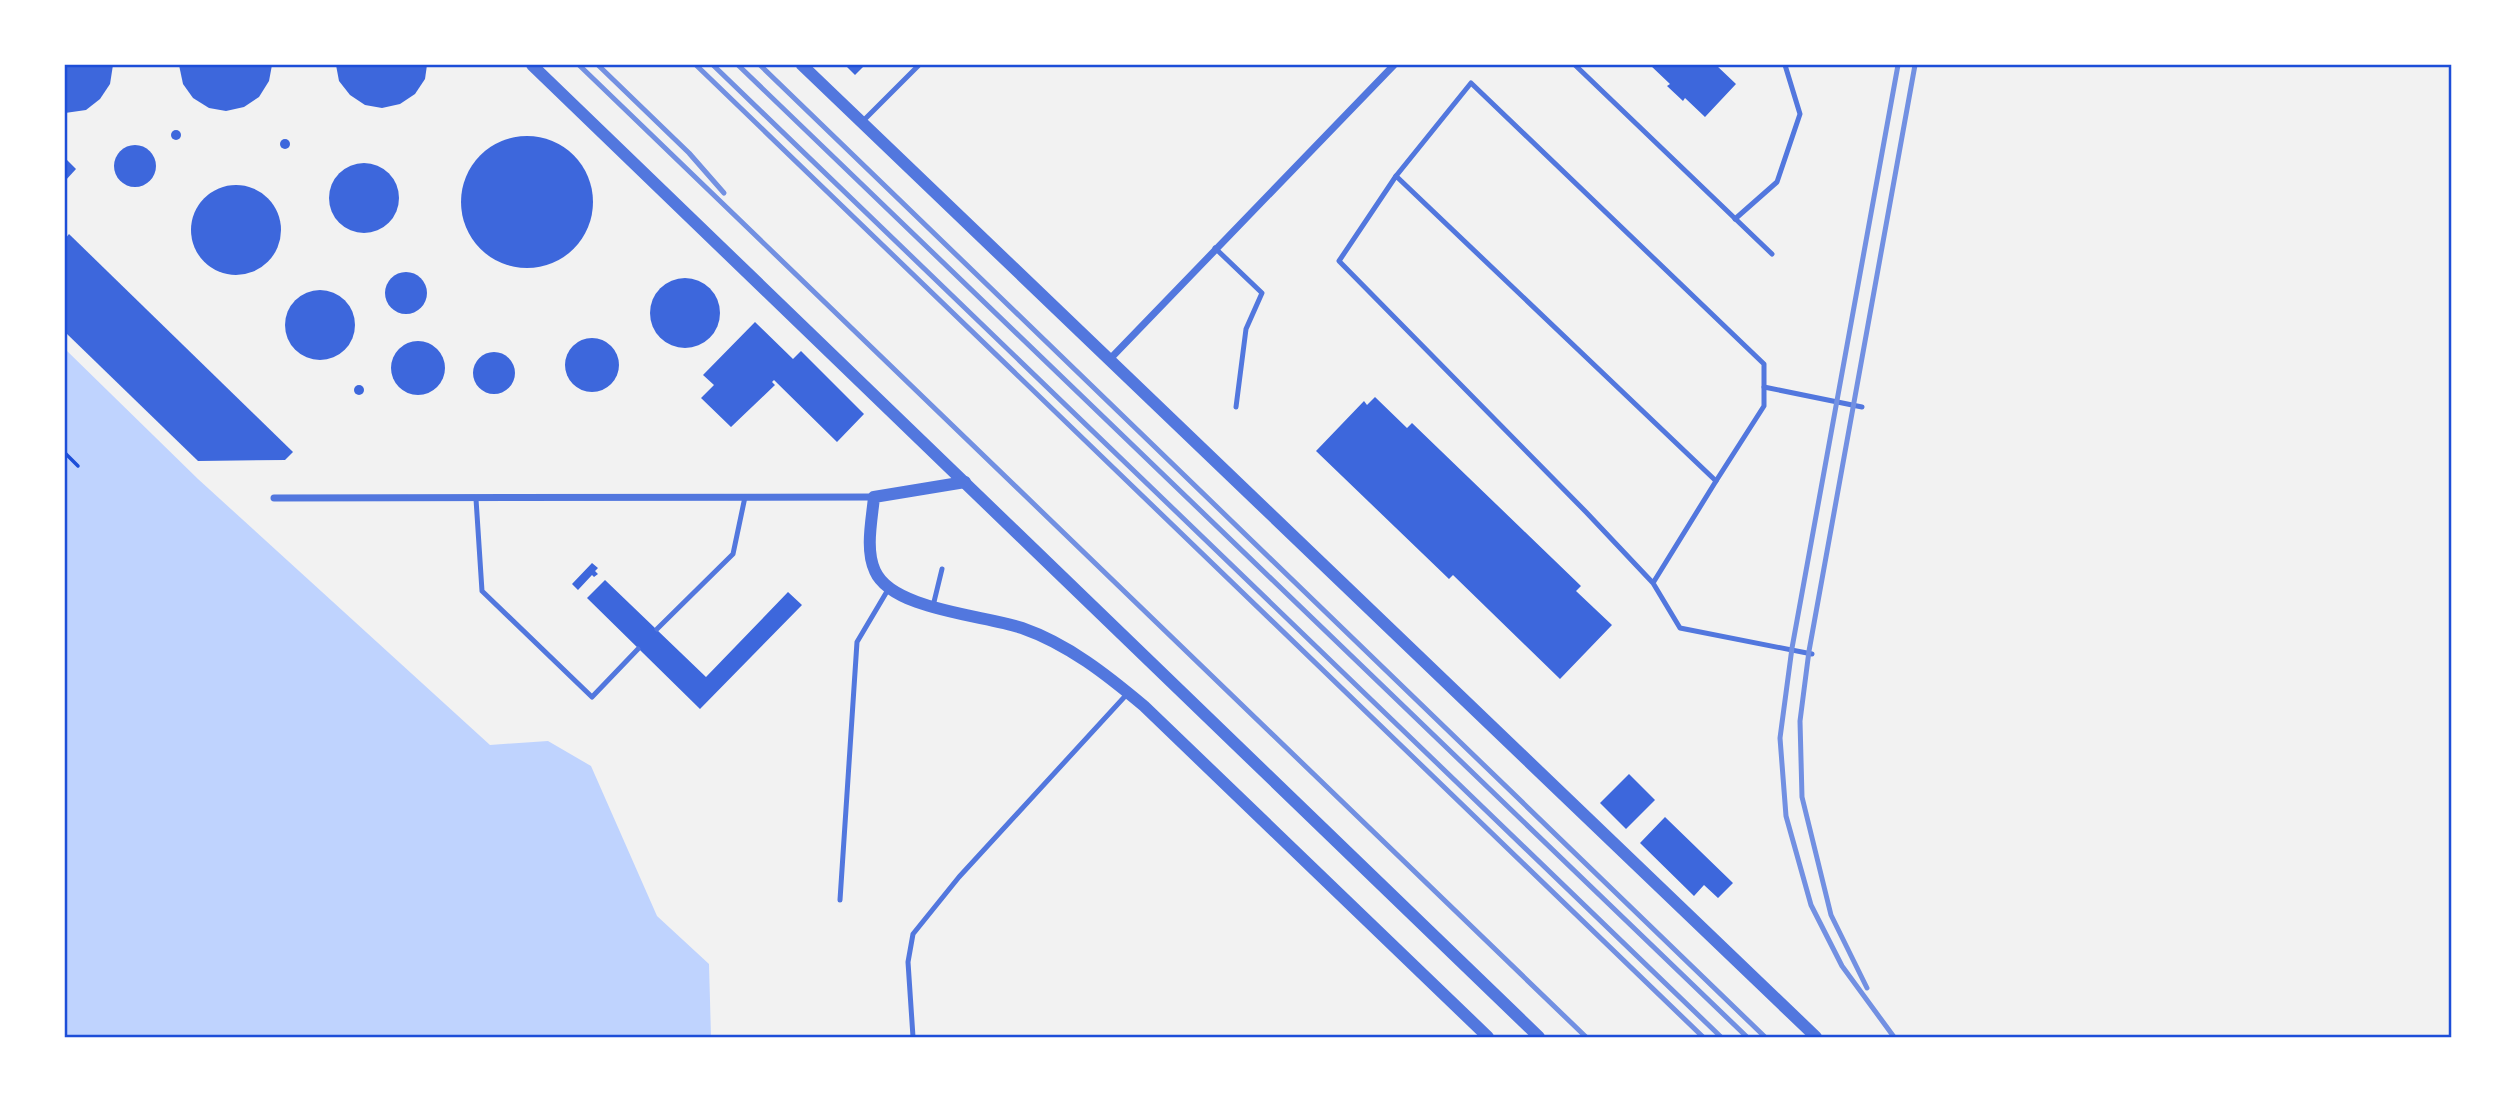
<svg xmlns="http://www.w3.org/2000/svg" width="2517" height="1102" font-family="Figtree,sans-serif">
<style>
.water{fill:#bfd3fe}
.building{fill:#3d67dc}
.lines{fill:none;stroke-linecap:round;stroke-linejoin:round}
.path{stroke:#1d4ed8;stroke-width:3.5}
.service{stroke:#5277de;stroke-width:5}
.minor{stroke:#5277de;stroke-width:7}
.tertiary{stroke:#5277de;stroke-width:12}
.rail{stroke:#7290e2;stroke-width:5}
.neatline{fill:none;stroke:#1d4ed8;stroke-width:2.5}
</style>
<rect width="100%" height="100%" fill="#f2f2f2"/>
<!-- water -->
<path class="water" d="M65 349 198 479 490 745 548 741 591 766 657 916 709 964 711 1037H65Z"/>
<!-- building -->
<g class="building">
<path d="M65 65H113L110 84 100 99 86 110 65 113Z"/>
<path d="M179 65H272L269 81 259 97 244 107 226 111 209 108 193 98 183 84Z"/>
<path d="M336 65H427L425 79 415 94 400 104 382 108 365 105 350 95 339 81Z"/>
<path d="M845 65H865L855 75Z"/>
<path d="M1650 65H1716L1736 84 1705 117 1685 98 1683 101 1667 86 1670 84Z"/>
<circle cx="176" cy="135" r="5"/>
<circle cx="527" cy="202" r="66"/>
<circle cx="285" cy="144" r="5"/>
<circle cx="135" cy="166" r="21"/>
<path d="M65 158 76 169 65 181Z"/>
<circle cx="364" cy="198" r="35"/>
<circle cx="236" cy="230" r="45"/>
<path d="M69 234 293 452 285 460 198 461 65 332V239Z"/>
<circle cx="406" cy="293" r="21"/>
<circle cx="685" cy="313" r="35"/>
<circle cx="320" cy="325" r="35"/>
<path d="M755 322 793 359 801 351 864 414 837 442 774 380 772 382 775 385 731 427 701 398 714 385 703 375Z"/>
<circle cx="592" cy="365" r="27"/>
<circle cx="418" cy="368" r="27"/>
<circle cx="494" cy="373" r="21"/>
<circle cx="359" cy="390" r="5"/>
<path d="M1375 397 1407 428 1412 423 1581 586 1576 591 1612 625 1560 679 1453 575 1449 579 1316 451 1364 401 1367 405Z"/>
<path d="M592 563 598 568 595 571 598 574 594 577 592 575 578 590 572 584Z"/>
<path d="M605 580 706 677 788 592 802 605 700 709 587 598Z"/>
<path d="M1629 774 1655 800 1626 829 1600 803Z"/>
<path d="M1665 817 1733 883 1718 898 1704 885 1694 896 1640 843Z"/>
</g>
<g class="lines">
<!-- path -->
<path class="path" d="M65 453 78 466"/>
<!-- service -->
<g class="service">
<path d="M1575 65 1772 254"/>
<path d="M862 122 919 65"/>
<path d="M1396 176 1471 83 1764 364V406L1716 481"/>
<path d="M1735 219 1777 182 1800 114 1785 65"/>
<path d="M1215 248 1262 293 1246 329 1236 407"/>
<path d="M1764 387 1862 407"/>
<path d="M476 499 482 591 592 697 638 649"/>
<path d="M1653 583 1716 481 1396 176 1339 261 1586 512 1653 583 1680 628 1812 654"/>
<path d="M933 606 942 569"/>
<path d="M657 629 733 554 745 497"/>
<path d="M840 900 857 642 889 588"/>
<path d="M913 1037 908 962 913 934 959 877 1128 693"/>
</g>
<!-- minor -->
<g class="minor">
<path d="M1110 359 1394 65"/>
<path d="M274 498 874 497"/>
</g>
<!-- tertiary -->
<g class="tertiary">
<path d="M532 65 1539 1037"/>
<path d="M802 65 1816 1037"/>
<path d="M965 482 874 497C872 519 865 550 875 571 892 610 984 615 1022 628 1068 644 1107 675 1144 706L1488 1037"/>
</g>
<!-- rail -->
<g class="rail">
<path d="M579 65 1586 1037"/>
<path d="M598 65 689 153 724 193"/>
<path d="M696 65 1703 1037"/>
<path d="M713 65 1721 1037"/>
<path d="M738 65 1747 1037"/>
<path d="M760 65 1765 1037"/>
<path d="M1867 988 1831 915 1802 797 1800 721 1809 651 1915 65"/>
<path d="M1894 1037 1842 966 1811 905 1786 816 1780 738 1792 648 1898 65"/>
</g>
</g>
<!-- border -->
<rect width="2517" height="1102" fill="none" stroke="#ffffff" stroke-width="133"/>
<rect x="66" y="66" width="2384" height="970" class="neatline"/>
</svg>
